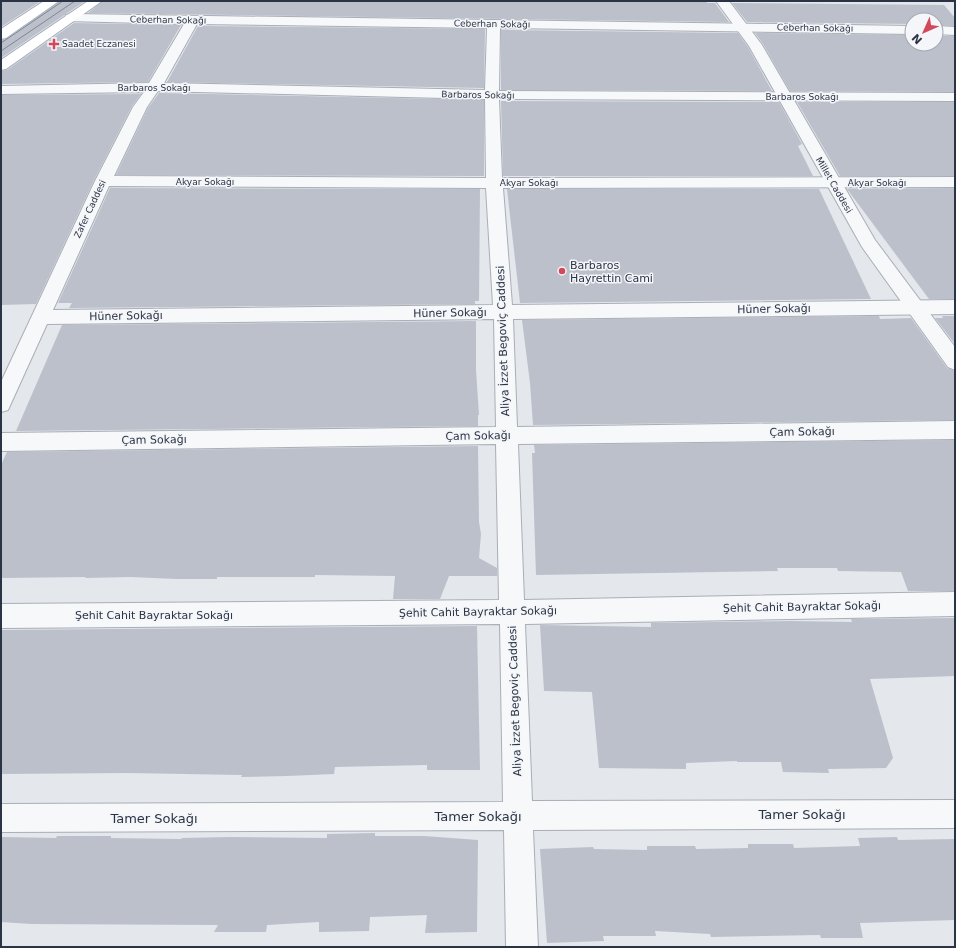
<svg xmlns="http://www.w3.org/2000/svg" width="956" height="948" font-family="'DejaVu Sans',sans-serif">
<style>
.building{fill:#bbc0ca}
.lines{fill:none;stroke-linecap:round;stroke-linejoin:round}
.minor-casing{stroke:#a9aeb7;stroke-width:2}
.tertiary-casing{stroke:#a9aeb7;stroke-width:2}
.primary-casing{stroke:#a3abb8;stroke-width:2}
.minor{fill:#f7f8fa;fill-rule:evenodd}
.tertiary{fill:#f7f8fa;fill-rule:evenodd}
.primary{fill:#fff;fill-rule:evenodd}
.tram{stroke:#7d8696;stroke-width:1}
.poi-dot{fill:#d1495b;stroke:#f4f6f9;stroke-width:1.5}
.labels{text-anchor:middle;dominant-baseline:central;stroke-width:3;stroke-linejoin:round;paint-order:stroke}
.far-street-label{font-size:9px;fill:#2b3445;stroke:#f4f6f9}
.far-poi-label{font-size:9px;fill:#2b3445;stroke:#f4f6f9;text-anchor:start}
.poi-label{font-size:11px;fill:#2b3445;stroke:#f4f6f9;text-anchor:start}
.street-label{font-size:11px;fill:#2b3445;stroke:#f4f6f9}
.near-street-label{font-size:13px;fill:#2b3445;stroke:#f4f6f9}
</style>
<rect width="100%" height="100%" fill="#e4e7ec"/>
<!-- building -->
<g class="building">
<path d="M1 1H41L1 27Z"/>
<path d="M60 1H85L1 58V40L7 39Z"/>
<path d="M103 1H629L677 2V1H707V3H715L729 22 88 13Z"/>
<path d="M732 3 944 5 955 18V26L936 25V20H912V24L747 22Z"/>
<path d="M74 23 181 25 148 82 1 84V71L7 70Z"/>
<path d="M198 26 485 29 484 88 167 82Z"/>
<path d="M501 30 738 33 748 47 772 91 501 90Z"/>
<path d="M755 33 912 35V44H936V36H955V92L790 91 763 44Z"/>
<path d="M159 93 484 100V176L116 175 148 108Z"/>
<path d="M141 94 132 106 94 180 36 304 1 305V95Z"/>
<path d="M501 101 779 102 802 144 798 146 813 176H503Z"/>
<path d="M797 102H955V176H840Z"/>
<path d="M110 188 480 189 479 301H475V304L69 308 72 303H58Z"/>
<path d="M955 188V299H929L847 189Z"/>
<path d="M507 189H819L871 299 520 303Z"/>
<path d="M879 316 880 319 911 318 947 368 955 371V420L533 425 530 383 522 320Z"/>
<path d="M942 316H955V344L935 318H943Z"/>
<path d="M476 321V370L479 415H478V426L16 431 62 325Z"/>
<path d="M955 440V591H908L901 572 838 571 837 568H777L778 571 536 575 532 453H535L534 445Z"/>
<path d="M478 446 479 522 481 534 479 558 497 568V576H449L440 599H393L395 576 315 575V577H217V579H176L131 577 85 578 86 577 1 578V465L7 452Z"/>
<path d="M955 618V676L870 679 893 758 886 768 828 769 829 773 783 772 781 762H737V761L686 763V769L599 768 592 692 544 691 540 625 651 627V623L790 621 852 622 851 619Z"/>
<path d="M477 626 480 770H427V765L335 767 334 774 287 776 241 777 242 775 127 773 1 774V630Z"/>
<path d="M375 833V836H424L478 840 477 932 425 933 427 915 370 917 369 931 319 932V922L267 925 266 932H214L218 925 31 924 1 922V837L56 838 57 836H111V838L181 839 182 838 231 837 327 838V834Z"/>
<path d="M897 837 898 840 955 839V920L860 923 863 938H821L820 935 711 937 710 934 655 931 656 936H603L604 941 547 943 540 849 593 847 594 849 647 850V846H695L696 849 748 848V844H793L794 848 860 846 858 838Z"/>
</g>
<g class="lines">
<defs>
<g id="minor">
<path d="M71 14 912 26V34L500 28 499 91 955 93V101L499 99 502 178 955 177V187L503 188 512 305 955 300V314L513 319 517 427 955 421V439L518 444 524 600 955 592V616L525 624 532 801 955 800V828L533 830 538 947H506L504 830 1 832V804L503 802 500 624 1 628V604L499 600 496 444 1 451V433L496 427 494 319 47 324 8 410 1 412V382L95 181 133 107 144 92 1 94V86L149 83 184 24 66 21 65 18 66 15ZM197 24 487 28 485 90 164 83ZM158 91 485 99 486 178 114 176 147 107ZM109 186 486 188 493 305 53 310Z"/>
<path d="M936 26 955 27V35L936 34Z"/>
</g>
<path id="tertiary" d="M716 1H729L762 45 875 240 955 347V370L948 367 862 247 749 46Z"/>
<g id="primary">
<path d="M44 1H59L6 38 1 39V29Z"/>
<path d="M88 1H102L6 69 1 70V60Z"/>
</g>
</defs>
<!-- minor casing -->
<use href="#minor" class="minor-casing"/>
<!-- tertiary casing -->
<use href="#tertiary" class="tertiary-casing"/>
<!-- primary casing -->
<use href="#primary" class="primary-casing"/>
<!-- minor -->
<use href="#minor" class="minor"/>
<!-- tertiary -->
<use href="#tertiary" class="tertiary"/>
<!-- primary -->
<use href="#primary" class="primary"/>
<!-- tram -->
<g class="tram">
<path d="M1 43 63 1"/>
<path d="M1 51 75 1"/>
</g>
</g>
<!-- markers -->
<g class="poi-dot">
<path d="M52 38h4v4h4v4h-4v4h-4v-4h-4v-4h4z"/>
<circle cx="562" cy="271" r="4"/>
</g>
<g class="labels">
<!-- far-street labels -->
<g class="far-street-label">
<text transform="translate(168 20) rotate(1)">Ceberhan Sokağı</text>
<text transform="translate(492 24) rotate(1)">Ceberhan Sokağı</text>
<text transform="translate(815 28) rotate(1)">Ceberhan Sokağı</text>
<text x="154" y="88">Barbaros Sokağı</text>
<text transform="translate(478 95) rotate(1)">Barbaros Sokağı</text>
<text x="802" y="97">Barbaros Sokağı</text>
<text x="205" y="182">Akyar Sokağı</text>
<text x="529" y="183">Akyar Sokağı</text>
<text x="877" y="183">Akyar Sokağı</text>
<text transform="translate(834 185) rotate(60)">Millet Caddesi</text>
<text transform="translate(90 209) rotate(-65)">Zafer Caddesi</text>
</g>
<!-- far-poi labels -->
<g class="far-poi-label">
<text x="62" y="44">Saadet Eczanesi</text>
</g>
<!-- poi labels -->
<g class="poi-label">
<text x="570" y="265">Barbaros<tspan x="570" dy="13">Hayrettin Cami</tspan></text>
</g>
<!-- street labels -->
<g class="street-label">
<text transform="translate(774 309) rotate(-1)">Hüner Sokağı</text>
<text transform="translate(450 313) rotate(-1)">Hüner Sokağı</text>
<text transform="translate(126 316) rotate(-1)">Hüner Sokağı</text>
<text transform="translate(503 341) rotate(-92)">Aliya İzzet Begoviç Caddesi</text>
<text transform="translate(802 432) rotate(-1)">Çam Sokağı</text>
<text transform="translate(478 436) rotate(-1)">Çam Sokağı</text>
<text transform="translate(154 440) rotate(-1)">Çam Sokağı</text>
<text transform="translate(802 607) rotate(-1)">Şehit Cahit Bayraktar Sokağı</text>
<text transform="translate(478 612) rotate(-1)">Şehit Cahit Bayraktar Sokağı</text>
<text x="154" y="615">Şehit Cahit Bayraktar Sokağı</text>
<text transform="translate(515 701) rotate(-92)">Aliya İzzet Begoviç Caddesi</text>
</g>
<!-- near-street labels -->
<g class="near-street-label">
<text x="802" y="814">Tamer Sokağı</text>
<text x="478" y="816">Tamer Sokağı</text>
<text x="154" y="818">Tamer Sokağı</text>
</g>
</g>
<!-- border -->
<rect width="956" height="948" fill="none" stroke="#2b3445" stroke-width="4"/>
<!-- north arrow -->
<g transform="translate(924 32) rotate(225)"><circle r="19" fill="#f4f6f9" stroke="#a4a8b1"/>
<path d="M0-3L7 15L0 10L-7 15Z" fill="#d1495b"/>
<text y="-6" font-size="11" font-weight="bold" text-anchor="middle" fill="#2b3445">N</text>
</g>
</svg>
